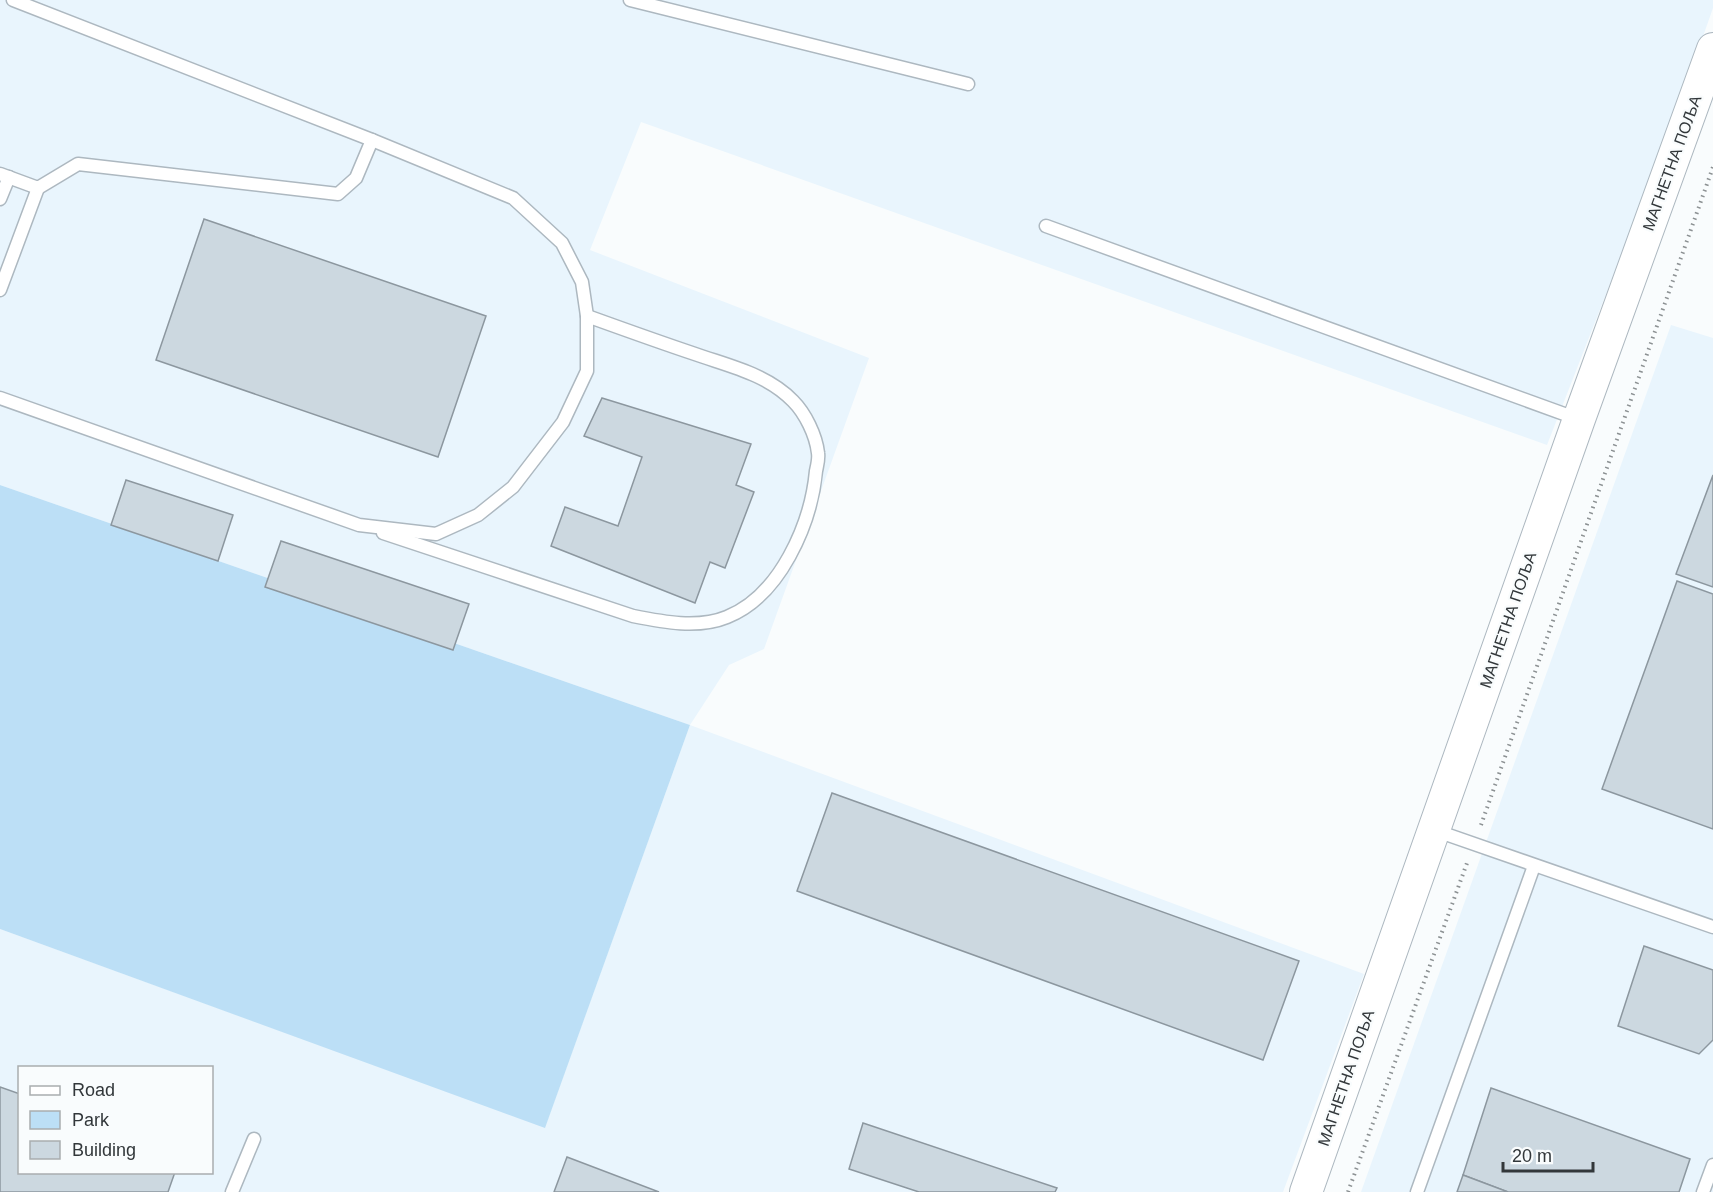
<svg xmlns="http://www.w3.org/2000/svg" width="1713" height="1192" font-family="Helvetica,sans-serif">
<style>
.built{fill:#e9f5fd;fill-rule:evenodd}
.green{fill:#bcdff6}
.building{fill:#ccd8e0;stroke:#8c979f;stroke-width:1.5}
.lines{fill:none;stroke-linecap:round;stroke-linejoin:round}
.service-casing{stroke:#adb8c0;stroke-width:15}
.tertiary-casing{stroke:#adb8c0;stroke-width:34}
.path{stroke:#8c9193;stroke-width:4;stroke-dasharray:1.5 4.5;stroke-linecap:butt}
.service{stroke:#fff;stroke-width:12}
.tertiary{stroke:#fff;stroke-width:32}
.labels{text-anchor:middle;dominant-baseline:central;stroke-width:4.5;stroke-linejoin:round;paint-order:stroke}
.street-label{font-size:16px;fill:#32373a;stroke:#f9fcfd}
</style>
<rect width="100%" height="100%" fill="#f9fcfd"/>
<!-- built -->
<g class="built">
<path d="M0 0H1713V8L1669 133 1547 445 641 122 590 250 869 358 764 649 729 665 690 725 1364 974 1283 1192H0V929L545 1127 690 725 0 485ZM20 1068H212V1172H20Z"/>
<path d="M1671 325 1713 338V1192H1361Z"/>
</g>
<!-- green -->
<path class="green" d="M0 485 690 725 545 1128 0 929Z"/>
<!-- building -->
<g class="building">
<path d="M204 219 486 316 438 457 156 360Z"/>
<path d="M602 398 751 444 736 485 754 492 725 568 710 562 695 603 551 546 565 507 618 526 642 457 584 436Z"/>
<path d="M1713 475V587L1676 574Z"/>
<path d="M126 480 233 515 218 561 111 525Z"/>
<path d="M281 541 469 604 453 650 265 587Z"/>
<path d="M1677 581 1713 594V829L1602 789Z"/>
<path d="M832 793 1299 961 1263 1060 797 891Z"/>
<path d="M1644 946 1713 970V1040L1699 1054 1618 1026Z"/>
<path d="M0 1087 20 1094V1172H175L168 1192H0Z"/>
<path d="M1491 1088 1690 1159 1679 1192H1508L1463 1175Z"/>
<path d="M863 1123 1057 1188 1055 1192H919L849 1169Z"/>
<path d="M567 1157 659 1192H554Z"/>
<path d="M1463 1175 1508 1192H1457Z"/>
</g>
<g class="lines">
<defs>
<g id="service">
<path d="M630 0 968 84"/>
<path d="M0 174 38 188 78 164 338 194 356 178 372 140"/>
<path d="M0 199 9 177"/>
<path d="M1046 226 1578 419"/>
<path d="M0 290 38 188"/>
<path d="M0 398 359 525 436 534 478 515 513 487 563 422 587 371V316L582 282 562 243 513 198 372 140 13 0"/>
<path d="M383 533 633 616C663 622 698 629 727 617 780 596 811 524 816 471 817 466 819 459 818 453 816 435 805 413 793 401 767 374 729 366 695 354 659 342 623 329 587 316"/>
<path d="M1434 830 1713 927"/>
<path d="M232 1192 254 1139"/>
<path d="M1417 1192 1534 866"/>
<path d="M1703 1192 1713 1165"/>
</g>
<path id="tertiary" d="M1306 1192 1579 419 1713 49"/>
</defs>
<!-- service casing -->
<use href="#service" class="service-casing"/>
<!-- tertiary casing -->
<use href="#tertiary" class="tertiary-casing"/>
<!-- path -->
<g class="path">
<path d="M1481 825 1713 167"/>
<path d="M1348 1192 1467 863"/>
</g>
<!-- service -->
<use href="#service" class="service"/>
<!-- tertiary -->
<use href="#tertiary" class="tertiary"/>
</g>
<g class="labels">
<!-- street labels -->
<g class="street-label">
<text transform="translate(1672 163) rotate(-70)">МАГНЕТНА ПОЉА</text>
<text transform="translate(1508 620) rotate(-71)">МАГНЕТНА ПОЉА</text>
<text transform="translate(1346 1078) rotate(-71)">МАГНЕТНА ПОЉА</text>
</g>
</g>
<!-- legend -->
<rect x="18" y="1066" width="195" height="108" fill="#f9fcfd" stroke="#a9adaf" stroke-width="1.5"/>
<rect x="30" y="1086" width="30" height="9" fill="#ffffff" stroke="#a9adaf" stroke-width="1.5"/>
<text x="72" y="1096" font-size="18" fill="#32373a">Road</text>
<rect x="30" y="1111" width="30" height="18" fill="#bcdff6" stroke="#a9adaf" stroke-width="1.5"/>
<text x="72" y="1126" font-size="18" fill="#32373a">Park</text>
<rect x="30" y="1141" width="30" height="18" fill="#ccd8e0" stroke="#a9adaf" stroke-width="1.5"/>
<text x="72" y="1156" font-size="18" fill="#32373a">Building</text>
<!-- scale -->
<path d="M1503 1162v9h90v-9" fill="none" stroke="#32373a" stroke-width="3"/>
<text x="1512" y="1162" font-size="18" fill="#32373a" stroke="#f9fcfd" stroke-width="4.5" paint-order="stroke">20 m</text>
</svg>
